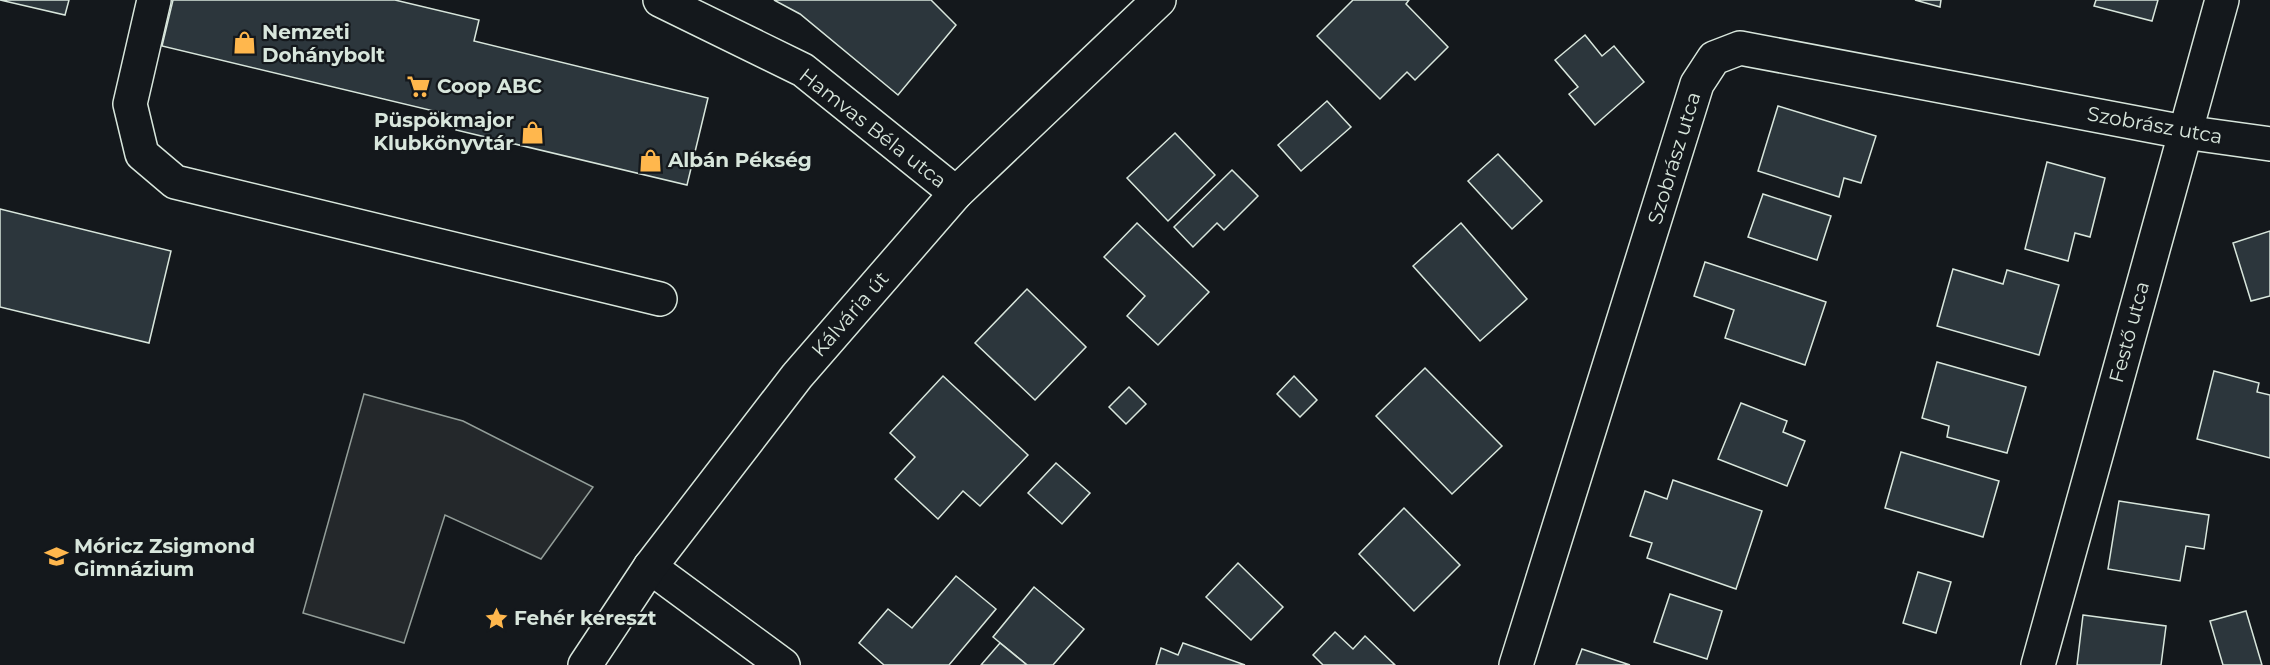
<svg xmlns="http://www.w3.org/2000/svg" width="2270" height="665" font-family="Montserrat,sans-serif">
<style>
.parking{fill:#24282b;stroke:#939e99;stroke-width:1.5}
.building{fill:#2c363c;stroke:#d8e6dc;stroke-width:1.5}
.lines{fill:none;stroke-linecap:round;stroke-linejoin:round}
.minor-casing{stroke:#d8e6dc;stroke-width:36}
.minor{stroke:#14181c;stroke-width:33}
.labels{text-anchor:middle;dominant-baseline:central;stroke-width:4.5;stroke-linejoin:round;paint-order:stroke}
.poi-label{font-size:20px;font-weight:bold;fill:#d8e6dc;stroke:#14181c;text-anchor:start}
.street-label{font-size:20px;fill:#d8e6dc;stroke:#14181c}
</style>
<rect width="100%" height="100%" fill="#14181c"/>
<!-- parking -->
<path class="parking" d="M364 394 463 421 593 487 541 559 445 515 404 643 303 613Z"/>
<!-- building -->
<g class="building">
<path d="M0 0H69L65 15Z"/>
<path d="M173 0H395L479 20 474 41 708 98 687 185 456 130 459 117 162 46Z"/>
<path d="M774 0H931L956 25 898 95 800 14Z"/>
<path d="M1353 0H1409L1406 4 1448 47 1415 80 1407 72 1380 99 1317 36Z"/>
<path d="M1915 0H1941L1940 7Z"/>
<path d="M2096 0H2158L2152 21 2094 6Z"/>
<path d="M1585 35 1602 56 1614 46 1644 82 1595 125 1569 94 1578 87 1555 60Z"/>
<path d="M1327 101 1351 127 1301 171 1278 145Z"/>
<path d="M1778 106 1876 136 1861 183 1844 178 1839 197 1758 171Z"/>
<path d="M1175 133 1215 175 1168 221 1127 178Z"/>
<path d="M1498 154 1542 201 1512 229 1468 181Z"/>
<path d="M2047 162 2105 178 2090 237 2075 233 2068 261 2025 249Z"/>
<path d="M1232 170 1258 196 1224 230 1217 223 1193 247 1174 227Z"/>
<path d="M1763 194 1831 216 1817 260 1748 237Z"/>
<path d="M0 209 171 251 149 343 0 307Z"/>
<path d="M1137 223 1209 292 1158 345 1127 316 1145 296 1104 257Z"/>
<path d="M1461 223 1527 299 1480 341 1413 266Z"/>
<path d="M2270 231V296L2251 301 2233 243Z"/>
<path d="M1705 262 1826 302 1805 365 1725 338 1734 310 1694 296Z"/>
<path d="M1953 269 2003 284 2007 270 2059 285 2039 355 1937 326Z"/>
<path d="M1027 289 1086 347 1035 400 975 343Z"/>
<path d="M1937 362 2026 387 2007 453 1947 437 1949 426 1922 418Z"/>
<path d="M1425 368 1502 446 1452 494 1376 416Z"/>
<path d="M2214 371 2259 383 2257 392 2270 395V458L2197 439Z"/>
<path d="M943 376 1028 455 980 506 963 491 938 519 895 479 915 457 890 433Z"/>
<path d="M1294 376 1317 400 1300 417 1277 394Z"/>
<path d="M1129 387 1146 404 1126 424 1109 407Z"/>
<path d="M1741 403 1787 421 1783 432 1805 441 1787 486 1718 459Z"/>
<path d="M1901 452 1999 481 1983 537 1885 508Z"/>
<path d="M1056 463 1090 493 1062 524 1028 493Z"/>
<path d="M1673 480 1762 511 1736 589 1647 558 1652 543 1630 536 1645 491 1667 499Z"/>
<path d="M2119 501 2209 515 2204 549 2186 546 2180 581 2108 569Z"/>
<path d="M1404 508 1460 565 1414 611 1359 554Z"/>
<path d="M1238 563 1283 607 1251 640 1206 597Z"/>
<path d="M1918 572 1951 582 1936 633 1903 623Z"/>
<path d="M956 576 996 609 949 665H884L859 643 888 609 912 628Z"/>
<path d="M1034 587 1084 629 1053 665H1027L993 637Z"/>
<path d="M1670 594 1722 611 1707 659 1654 642Z"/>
<path d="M2246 611 2262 665H2223L2210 621Z"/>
<path d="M2083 615 2166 626 2161 665H2077Z"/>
<path d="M1335 632 1353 649 1365 636 1395 665H1323L1313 655Z"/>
<path d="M1000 643 1027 665H981Z"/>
<path d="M1183 643 1245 665H1156L1161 648 1178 655Z"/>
<path d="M1582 649 1630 665H1576Z"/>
</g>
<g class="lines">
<defs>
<g id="minor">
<path d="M154 0 130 104 142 154 175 182 660 299"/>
<path d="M660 0 803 70 956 193"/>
<path d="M650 567 783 665"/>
<path d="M585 665 650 567 797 376 956 193 1159 0"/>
<path d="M1516 665 1697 84 1714 58 1740 48 2184 132 2270 144"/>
<path d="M2038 665 2222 0"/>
</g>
</defs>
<!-- minor casing -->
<use href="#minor" class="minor-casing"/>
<!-- minor -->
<use href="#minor" class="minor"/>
</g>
<!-- icons -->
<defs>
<symbol id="shop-bare" viewBox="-9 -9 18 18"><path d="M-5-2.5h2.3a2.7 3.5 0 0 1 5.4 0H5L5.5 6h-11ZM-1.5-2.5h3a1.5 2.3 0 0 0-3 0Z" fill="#ffb74d" stroke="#14181c" stroke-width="2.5" paint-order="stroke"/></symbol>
<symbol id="supermarket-bare" viewBox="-9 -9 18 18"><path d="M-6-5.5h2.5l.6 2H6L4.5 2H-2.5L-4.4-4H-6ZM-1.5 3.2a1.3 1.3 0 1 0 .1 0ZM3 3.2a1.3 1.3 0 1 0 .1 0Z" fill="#ffb74d" stroke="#14181c" stroke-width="2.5" paint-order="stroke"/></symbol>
<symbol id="school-bare" viewBox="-9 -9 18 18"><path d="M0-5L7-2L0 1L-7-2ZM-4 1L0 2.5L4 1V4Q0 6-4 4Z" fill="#ffb74d" stroke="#14181c" stroke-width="2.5" paint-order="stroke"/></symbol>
<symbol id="sight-bare" viewBox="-9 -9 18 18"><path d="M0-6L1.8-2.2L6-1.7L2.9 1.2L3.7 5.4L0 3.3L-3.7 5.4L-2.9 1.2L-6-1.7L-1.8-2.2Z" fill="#ffb74d" stroke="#14181c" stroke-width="2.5" paint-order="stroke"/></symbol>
</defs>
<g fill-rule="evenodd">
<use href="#shop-bare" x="228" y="26" width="33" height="33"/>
<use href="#supermarket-bare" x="402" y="70" width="33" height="33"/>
<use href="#shop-bare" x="516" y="116" width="33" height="33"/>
<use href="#shop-bare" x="634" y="144" width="33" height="33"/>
<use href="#school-bare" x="40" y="540" width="33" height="33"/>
<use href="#sight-bare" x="480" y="602" width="33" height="33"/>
</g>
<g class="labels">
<!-- poi labels -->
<g class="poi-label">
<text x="262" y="32">Nemzeti<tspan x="262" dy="23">Dohánybolt</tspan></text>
<text x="437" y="86">Coop ABC</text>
<text x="514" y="120" text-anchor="end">Püspökmajor<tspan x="514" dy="23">Klubkönyvtár</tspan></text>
<text x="668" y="160">Albán Pékség</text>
<text x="74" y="546">Móricz Zsigmond<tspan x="74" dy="23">Gimnázium</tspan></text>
<text x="514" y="618">Fehér kereszt</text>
</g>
<!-- street labels -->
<g class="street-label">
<text transform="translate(2155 125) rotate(10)">Szobrász utca</text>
<text transform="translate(873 128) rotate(38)">Hamvas Béla utca</text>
<text transform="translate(1674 158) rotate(-73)">Szobrász utca</text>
<text transform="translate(850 314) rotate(-49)">Kálvária út</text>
<text transform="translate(2129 332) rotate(-75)">Festő utca</text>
</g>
</g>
</svg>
